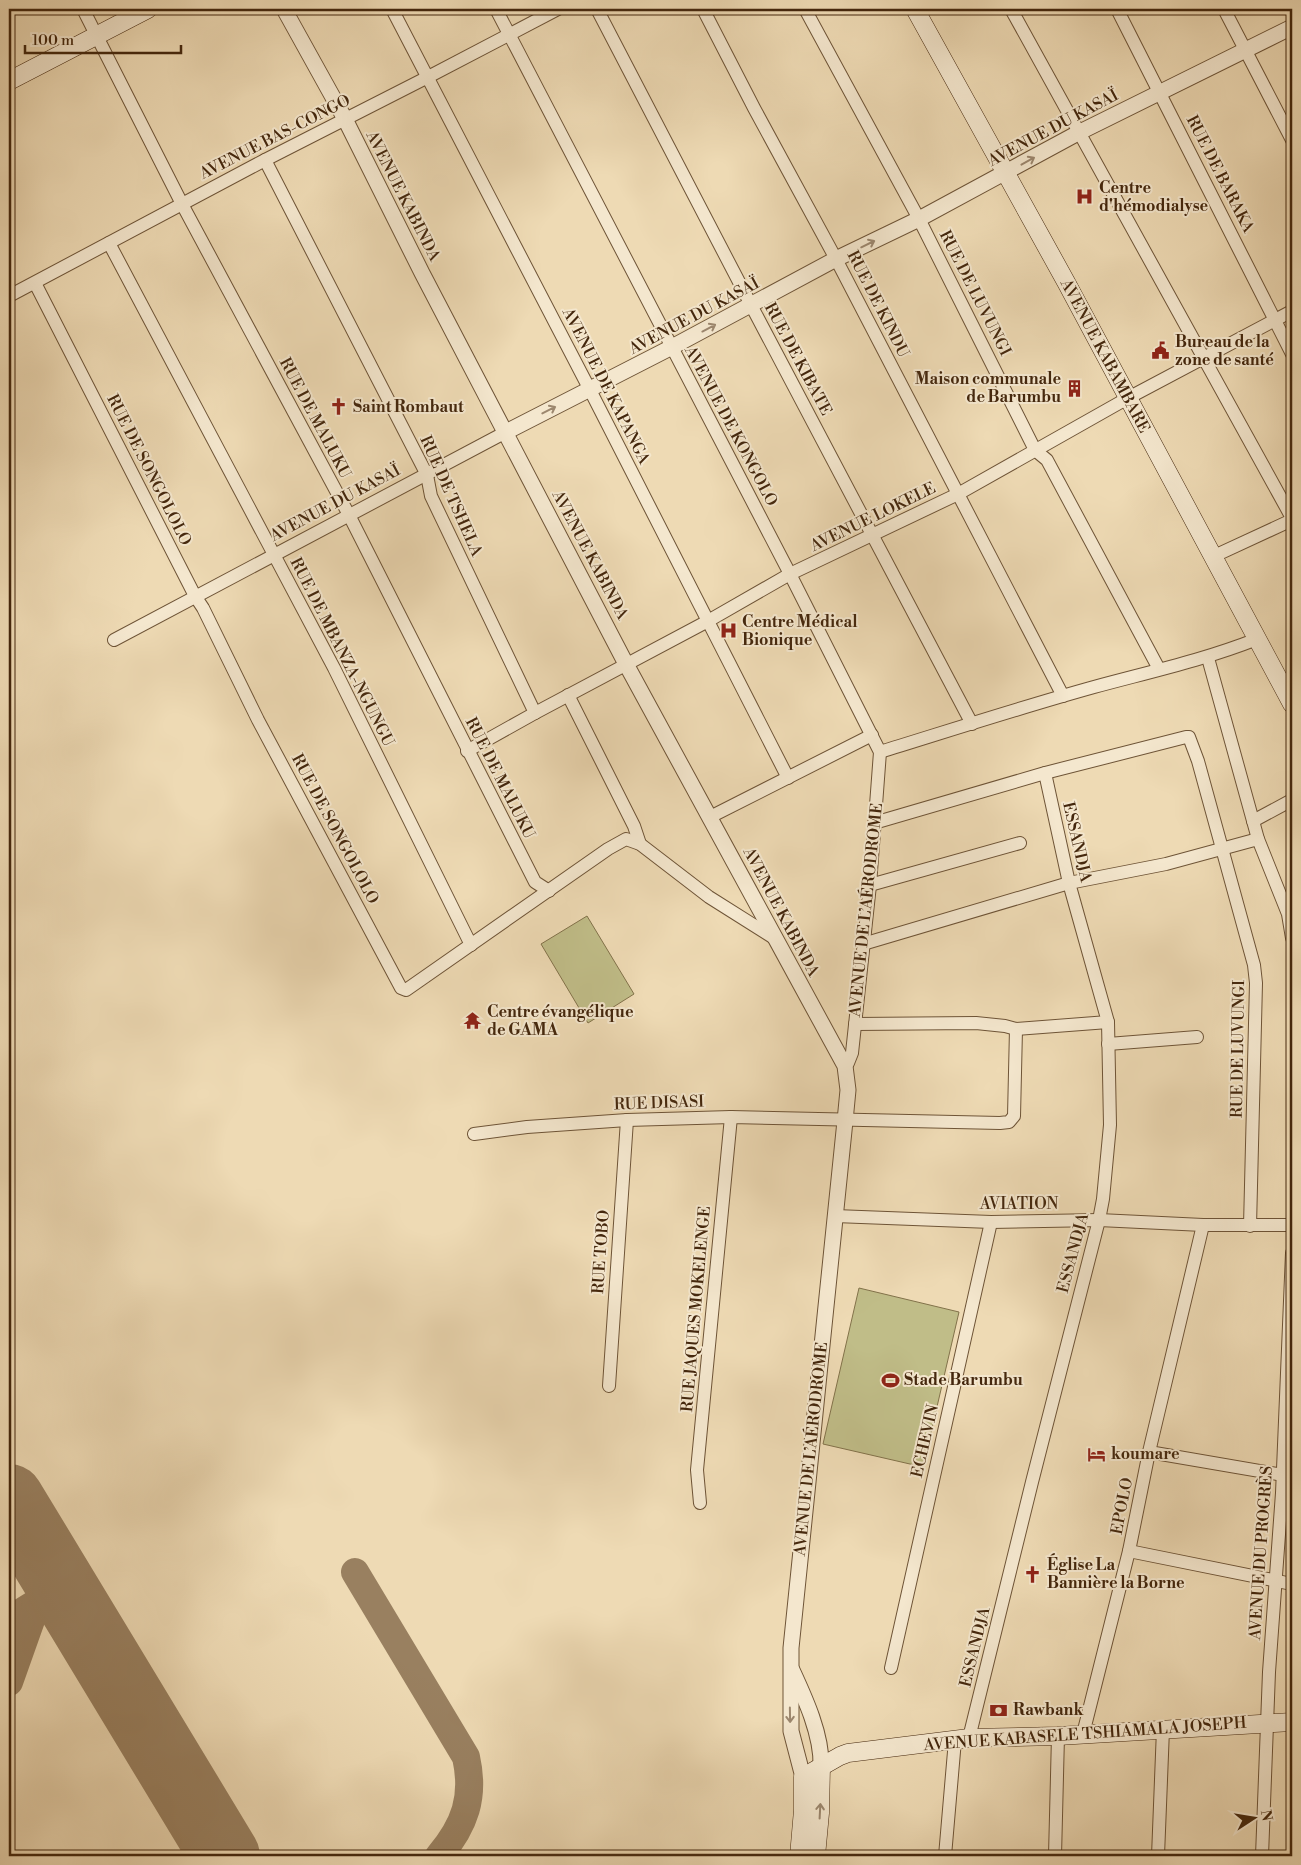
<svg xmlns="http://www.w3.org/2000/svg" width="1301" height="1865" font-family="'Libre Bodoni',serif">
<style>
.pitch{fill:#c0bd88;stroke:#82724a}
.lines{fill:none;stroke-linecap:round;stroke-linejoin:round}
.taxiway{stroke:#998060;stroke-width:28}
.runway{stroke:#998060;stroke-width:70}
.minor-casing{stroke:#6e5437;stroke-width:14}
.tertiary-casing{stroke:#6e5437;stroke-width:17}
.secondary-casing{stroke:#44270d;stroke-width:19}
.minor{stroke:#f4e7ce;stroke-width:12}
.tertiary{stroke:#f4e7ce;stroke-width:15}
.secondary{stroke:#f4e7ce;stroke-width:18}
.oneway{stroke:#9c876e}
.labels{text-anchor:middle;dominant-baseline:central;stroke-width:4;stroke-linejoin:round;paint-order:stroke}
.street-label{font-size:16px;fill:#44270d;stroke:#f4e7ce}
.poi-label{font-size:16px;font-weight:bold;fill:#44270d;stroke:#f4e7ce;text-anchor:start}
</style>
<rect width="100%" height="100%" fill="#eedab4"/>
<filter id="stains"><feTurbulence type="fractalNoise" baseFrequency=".004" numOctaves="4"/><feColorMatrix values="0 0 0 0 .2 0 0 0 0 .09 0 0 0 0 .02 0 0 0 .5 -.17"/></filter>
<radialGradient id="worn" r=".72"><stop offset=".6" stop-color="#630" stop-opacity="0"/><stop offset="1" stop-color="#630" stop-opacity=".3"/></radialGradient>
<!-- pitch -->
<g class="pitch">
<path d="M587 916 634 994 588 1023 541 944Z"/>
<path d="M859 1288 959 1312 923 1467 823 1444Z"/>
</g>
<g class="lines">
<!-- taxiway -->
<g class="taxiway">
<path d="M355 1572 466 1757C475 1797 465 1825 439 1856"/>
<path d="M9 1620 62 1587"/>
<path d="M9 1682 37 1603"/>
</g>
<!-- runway -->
<path class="runway" d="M9 1499 225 1856"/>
<defs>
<g id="minor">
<path d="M83 9 182 204 349 515 535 882 549 891"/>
<path d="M392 9 590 390 788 778"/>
<path d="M496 9 790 574 880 752 870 885 852 1053 848 1063 845 1066"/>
<path d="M597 9 751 305 972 724"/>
<path d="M703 9 754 108 836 259 1063 696"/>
<path d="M805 9 919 219 1035 450 1047 460 1159 669"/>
<path d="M1011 9 1292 518"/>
<path d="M1117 9 1292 354"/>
<path d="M1224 9 1292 140"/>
<path d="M265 160 427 475 431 496 535 713"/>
<path d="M109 243 334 668 471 945"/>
<path d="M35 283 195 596 203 608 258 720 401 988 406 990 608 849 626 839 640 844 709 897 774 938"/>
<path d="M9 296 265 160 428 77 558 9"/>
<path d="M1212 557 1292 520"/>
<path d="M114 640 506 432"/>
<path d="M1208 658 1258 839 1288 914 1292 938"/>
<path d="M568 695 634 826 640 844"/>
<path d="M467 751 535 713 708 621 790 574 958 494 1128 398 1292 311"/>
<path d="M880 752C951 730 1022 707 1094 687 1149 672 1204 660 1257 639"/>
<path d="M710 817 872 735"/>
<path d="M1253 821 1292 800"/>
<path d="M874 823 1045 773 1186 737H1189L1198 761 1254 965 1256 983 1250 1226"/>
<path d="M870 885 1020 843"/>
<path d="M863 944 1069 883 1166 864 1258 839"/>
<path d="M855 1024 976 1023 1005 1026 1016 1029 1108 1022"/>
<path d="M1108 1044 1197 1037"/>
<path d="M474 1134 527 1127 627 1120 731 1117 1000 1123 1009 1122 1014 1116 1016 1029"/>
<path d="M835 1216 991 1222 1099 1220 1203 1225H1292"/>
<path d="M609 1386 627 1120"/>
<path d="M1149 1452 1283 1475"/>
<path d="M700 1503 697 1470 731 1117"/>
<path d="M1129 1551 1292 1584"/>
<path d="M891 1668 991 1222"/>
<path d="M1083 1734 1129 1551 1149 1452 1203 1225"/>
<path d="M969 1738 1032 1482 1099 1220 1103 1199 1110 1125 1108 1022 1069 883 1045 773"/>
<path d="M945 1856 955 1740"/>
<path d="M1055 1856 1058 1736"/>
<path d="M1158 1856 1163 1729"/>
<path d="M1262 1856 1269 1672 1282 1493 1292 1253"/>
</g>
<g id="tertiary">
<path d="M284 9 345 119 422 273 626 664 845 1066 848 1090 845 1121 791 1648V1731L803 1777"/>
<path d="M506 432 672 347 836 259 919 219 1078 133 1292 27"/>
<path d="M792 1670C805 1698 822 1735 821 1766"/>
</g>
<g id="secondary">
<path d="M915 9 1066 282 1292 704"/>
<path d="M9 81 148 9"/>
<path d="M799 1856 803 1810V1777L840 1756 848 1753 969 1738 1058 1736 1292 1722"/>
<path d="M816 1856 820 1813 821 1766"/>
</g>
</defs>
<!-- minor casing -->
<use href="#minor" class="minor-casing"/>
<!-- tertiary casing -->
<use href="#tertiary" class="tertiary-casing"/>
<!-- secondary casing -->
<use href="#secondary" class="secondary-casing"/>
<!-- minor -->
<use href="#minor" class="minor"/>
<!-- tertiary -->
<use href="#tertiary" class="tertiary"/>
<!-- secondary -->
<use href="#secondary" class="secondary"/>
</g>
<!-- one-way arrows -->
<defs><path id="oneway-shaft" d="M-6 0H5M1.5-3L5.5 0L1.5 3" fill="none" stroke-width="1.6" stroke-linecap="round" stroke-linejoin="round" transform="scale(1.25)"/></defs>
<g class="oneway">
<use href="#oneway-shaft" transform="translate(1028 161) rotate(-29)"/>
<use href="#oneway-shaft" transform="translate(868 244) rotate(-26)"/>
<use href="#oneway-shaft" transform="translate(709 328) rotate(-28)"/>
<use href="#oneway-shaft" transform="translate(549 410) rotate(-27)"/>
<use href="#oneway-shaft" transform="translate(790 1715) rotate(89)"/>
<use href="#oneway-shaft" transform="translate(820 1811) rotate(-87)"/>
</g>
<!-- icons -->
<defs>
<symbol id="hospital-bare" viewBox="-9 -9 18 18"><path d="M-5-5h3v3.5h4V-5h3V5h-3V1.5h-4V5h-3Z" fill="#8f2418" stroke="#f4e7ce" stroke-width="2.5" paint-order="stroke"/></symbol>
<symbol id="civic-bare" viewBox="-9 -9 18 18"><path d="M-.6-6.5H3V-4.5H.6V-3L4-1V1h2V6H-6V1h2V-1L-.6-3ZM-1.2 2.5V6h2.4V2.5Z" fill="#8f2418" stroke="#f4e7ce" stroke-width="2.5" paint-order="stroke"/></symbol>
<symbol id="building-bare" viewBox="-9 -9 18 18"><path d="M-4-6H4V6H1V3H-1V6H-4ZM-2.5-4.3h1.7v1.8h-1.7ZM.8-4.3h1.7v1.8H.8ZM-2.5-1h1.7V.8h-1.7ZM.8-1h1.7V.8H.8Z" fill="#8f2418" stroke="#f4e7ce" stroke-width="2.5" paint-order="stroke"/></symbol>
<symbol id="church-bare" viewBox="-9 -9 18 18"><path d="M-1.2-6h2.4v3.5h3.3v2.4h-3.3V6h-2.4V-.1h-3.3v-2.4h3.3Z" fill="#8f2418" stroke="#f4e7ce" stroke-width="2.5" paint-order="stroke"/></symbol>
<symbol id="temple-bare" viewBox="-9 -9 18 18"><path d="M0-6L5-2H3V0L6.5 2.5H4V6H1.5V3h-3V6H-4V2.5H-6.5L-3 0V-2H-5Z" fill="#8f2418" stroke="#f4e7ce" stroke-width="2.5" paint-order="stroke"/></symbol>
<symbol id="stadium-bare" viewBox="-9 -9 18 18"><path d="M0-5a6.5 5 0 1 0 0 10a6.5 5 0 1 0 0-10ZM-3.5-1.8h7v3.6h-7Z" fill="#8f2418" stroke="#f4e7ce" stroke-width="2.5" paint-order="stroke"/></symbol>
<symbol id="hotel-bare" viewBox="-9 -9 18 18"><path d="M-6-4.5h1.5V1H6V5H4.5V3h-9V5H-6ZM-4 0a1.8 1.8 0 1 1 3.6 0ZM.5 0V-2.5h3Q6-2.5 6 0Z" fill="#8f2418" stroke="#f4e7ce" stroke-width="2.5" paint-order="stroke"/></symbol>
<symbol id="bank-bare" viewBox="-9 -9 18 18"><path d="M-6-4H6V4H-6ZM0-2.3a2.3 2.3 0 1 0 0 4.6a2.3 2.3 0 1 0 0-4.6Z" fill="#8f2418" stroke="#f4e7ce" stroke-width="2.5" paint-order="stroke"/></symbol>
</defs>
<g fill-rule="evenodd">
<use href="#hospital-bare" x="1072" y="184" width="25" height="25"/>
<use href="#civic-bare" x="1148" y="338" width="25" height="25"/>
<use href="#building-bare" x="1062" y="376" width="25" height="25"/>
<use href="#church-bare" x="326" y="394" width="25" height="25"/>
<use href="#hospital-bare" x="716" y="618" width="25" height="25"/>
<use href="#temple-bare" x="460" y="1008" width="25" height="25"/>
<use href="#stadium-bare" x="878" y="1368" width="25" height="25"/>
<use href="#hotel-bare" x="1084" y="1442" width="25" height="25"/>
<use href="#church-bare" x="1020" y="1562" width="25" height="25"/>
<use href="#bank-bare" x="986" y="1698" width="25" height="25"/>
</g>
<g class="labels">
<!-- street labels -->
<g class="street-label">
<text transform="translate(1053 128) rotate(-28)">AVENUE DU KASAÏ</text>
<text transform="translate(275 137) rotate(-27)">AVENUE BAS-CONGO</text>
<text transform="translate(1220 174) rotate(63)">RUE DE BARAKA</text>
<text transform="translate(403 196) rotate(63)">AVENUE KABINDA</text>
<text transform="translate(975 293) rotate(63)">RUE DE LUVUNGI</text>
<text transform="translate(878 304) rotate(63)">RUE DE KINDU</text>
<text transform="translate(694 316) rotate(-28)">AVENUE DU KASAÏ</text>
<text transform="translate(1105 356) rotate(62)">AVENUE KABAMBARE</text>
<text transform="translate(798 359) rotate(62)">RUE DE KIBATE</text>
<text transform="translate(606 386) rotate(63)">AVENUE DE KAPANGA</text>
<text transform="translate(315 418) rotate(62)">RUE DE MALUKU</text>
<text transform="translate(731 426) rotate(62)">AVENUE DE KONGOLO</text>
<text transform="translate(149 470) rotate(63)">RUE DE SONGOLOLO</text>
<text transform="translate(451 496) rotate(66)">RUE DE TSHELA</text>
<text transform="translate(335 503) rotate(-28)">AVENUE DU KASAÏ</text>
<text transform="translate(873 517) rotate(-26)">AVENUE LOKELE</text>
<text transform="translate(590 555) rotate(62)">AVENUE KABINDA</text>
<text transform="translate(342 652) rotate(63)">RUE DE MBANZA-NGUNGU</text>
<text transform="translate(500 778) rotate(63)">RUE DE MALUKU</text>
<text transform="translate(335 829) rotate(62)">RUE DE SONGOLOLO</text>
<text transform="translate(1077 842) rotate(77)">ESSANDJA</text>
<text transform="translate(866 910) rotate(-84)">AVENUE DE L’AÉRODROME</text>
<text transform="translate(781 912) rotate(62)">AVENUE KABINDA</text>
<text transform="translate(1238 1049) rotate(-89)">RUE DE LUVUNGI</text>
<text transform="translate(659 1103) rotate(-2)">RUE DISASI</text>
<text x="1019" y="1204">AVIATION</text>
<text transform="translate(601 1252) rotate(-86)">RUE TOBO</text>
<text transform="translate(1073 1253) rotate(-75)">ESSANDJA</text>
<text transform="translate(696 1309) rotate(-85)">RUE JAQUES MOKELENGE</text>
<text transform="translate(925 1441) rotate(-77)">ECHEVIN</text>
<text transform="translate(811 1449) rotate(-84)">AVENUE DE L’AÉRODROME</text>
<text transform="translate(1122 1506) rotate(-79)">EPOLO</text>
<text transform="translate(1261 1553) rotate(-86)">AVENUE DU PROGRÈS</text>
<text transform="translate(975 1647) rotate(-76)">ESSANDJA</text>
<text transform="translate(1085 1734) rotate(-4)">AVENUE KABASELE TSHIAMALA JOSEPH</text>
</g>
<!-- poi labels -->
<g class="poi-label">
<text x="1099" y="188">Centre<tspan x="1099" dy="18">d'hémodialyse</tspan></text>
<text x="1175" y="342">Bureau de la<tspan x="1175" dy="18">zone de santé</tspan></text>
<text x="1061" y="379" text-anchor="end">Maison communale<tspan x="1061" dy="18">de Barumbu</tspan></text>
<text x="353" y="407">Saint Rombaut</text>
<text x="742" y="622">Centre Médical<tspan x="742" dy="18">Bionique</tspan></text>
<text x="487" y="1012">Centre évangélique<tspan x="487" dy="18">de GAMA</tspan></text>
<text x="904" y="1380">Stade Barumbu</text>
<text x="1111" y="1454">koumare</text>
<text x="1047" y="1565">Église La<tspan x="1047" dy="18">Bannière la Borne</tspan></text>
<text x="1013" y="1710">Rawbank</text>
</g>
</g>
<!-- margin -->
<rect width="1301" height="1865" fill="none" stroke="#eedab4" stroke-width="30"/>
<rect x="10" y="10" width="1281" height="1845" fill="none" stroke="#44270d" stroke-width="2.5"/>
<rect x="15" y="15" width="1271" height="1835" fill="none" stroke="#44270d"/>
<!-- north arrow -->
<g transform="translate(1254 1818) rotate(78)" stroke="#f4e7ce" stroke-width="4" paint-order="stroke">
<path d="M0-4L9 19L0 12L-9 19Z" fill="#44270d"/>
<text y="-8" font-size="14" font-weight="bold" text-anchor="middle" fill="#44270d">N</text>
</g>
<!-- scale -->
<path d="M25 45v8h156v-8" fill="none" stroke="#44270d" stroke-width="2.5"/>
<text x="32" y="45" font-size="15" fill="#44270d" stroke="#f4e7ce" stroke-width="4" paint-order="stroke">100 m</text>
<rect width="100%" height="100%" filter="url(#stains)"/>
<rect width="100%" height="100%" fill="url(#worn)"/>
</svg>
